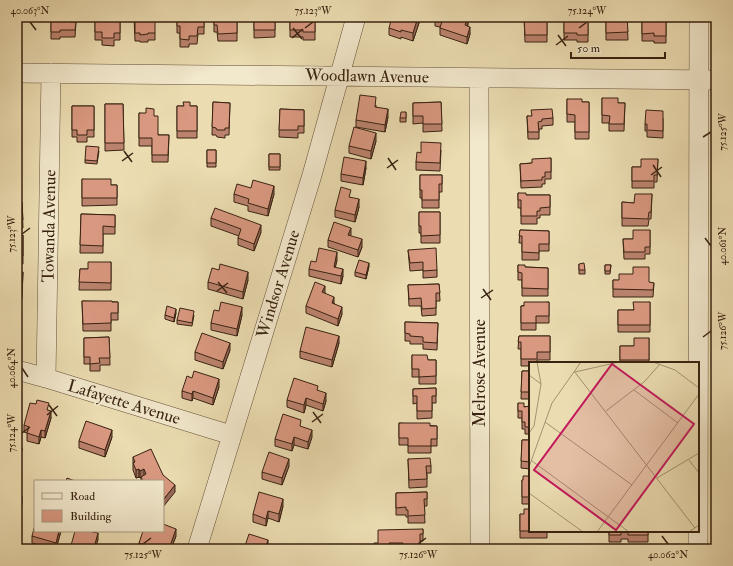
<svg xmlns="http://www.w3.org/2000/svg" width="733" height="566" viewBox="0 0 733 566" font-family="'IM FELL Double Pica',serif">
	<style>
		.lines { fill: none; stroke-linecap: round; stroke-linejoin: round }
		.minor-casing { stroke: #655039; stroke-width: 20 }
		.minor { stroke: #f2e8cc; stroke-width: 19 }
		.wall { fill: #bb836e; stroke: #382211 }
		.shaded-wall { fill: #986a5a; stroke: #382211 }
		.building { fill: #d99880; stroke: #382211 }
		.ticks { fill: none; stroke: #382211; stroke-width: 1.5 }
		.labels { text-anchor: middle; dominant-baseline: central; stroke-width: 3.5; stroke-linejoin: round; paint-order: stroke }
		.street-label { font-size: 17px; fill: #382211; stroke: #f2e8cc }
		.inset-road { fill: none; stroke: #a39271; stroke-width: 1 }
		.view { fill: #c2185b; fill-opacity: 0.15; stroke: #c2185b; stroke-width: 2 }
		.inset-edge { fill: none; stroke: #382211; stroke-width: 2 }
		.neatline { fill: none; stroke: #382211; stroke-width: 1.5 }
		.ticks-label { font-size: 10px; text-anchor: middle; fill: #382211 }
	</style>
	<rect width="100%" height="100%" fill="#ebdcb1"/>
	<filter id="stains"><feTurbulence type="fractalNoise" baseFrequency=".005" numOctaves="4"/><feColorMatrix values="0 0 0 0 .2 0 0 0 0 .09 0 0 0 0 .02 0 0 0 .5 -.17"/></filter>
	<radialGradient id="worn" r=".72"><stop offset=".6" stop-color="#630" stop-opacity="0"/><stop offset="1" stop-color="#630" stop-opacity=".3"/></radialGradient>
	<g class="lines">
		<g class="minor-casing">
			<path id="minor" d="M17 73 716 80
				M479 78 480 549
				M17 370 46 378 231 435
				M46 378 51 73
				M197 549 312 175 356 17
				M698 549 699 17"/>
		</g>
		<use href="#minor" class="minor"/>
	</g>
	<path class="wall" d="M51 17 70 22H76L75 37H60V39H51Z
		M95 17H120V40H114V46L102 45V40H95Z
		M134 17 155 33V40H148V42H140V41H135Z
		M177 17H204V34H198L197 44H189V47H180V33H177Z
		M214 17H237V41H218L217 32H214Z
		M254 17H275V37L254 38Z
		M290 17H315V40H303V37H290Z
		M419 17V23L413 41 401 37V39L389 35V28Z
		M468 17V26L470 34 467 44 440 35V27L435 26V18Z
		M524 17H547V42H525Z
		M564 17H588V42H577V40H564Z
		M606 17H627L628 40H606Z
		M642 17H666V43H654V41H642Z
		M602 98 618 103H625L624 131H609V123H602Z
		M567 99 582 102H589V139H575V122H567Z
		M213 102 230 103 229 135H225V138L217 137 216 135H212Z
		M441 102 442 131 423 132V123L413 124V103Z
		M105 104H123L124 150 105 151Z
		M376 105V107L388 117 385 132 356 127V120Z
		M72 106H94V137H87V142H77V137H72Z
		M177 106H197V138H177Z
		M280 109 304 110V133H298V138L279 137Z
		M406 112V122H400V118Z
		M139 113 154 116 158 135H169L168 162H152V146H139Z
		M527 116 553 118V125L542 126V129H539V139H528Z
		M663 118V138L647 137V131H645V124Z
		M376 141 371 159 349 153V146Z
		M207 150H216V167H207Z
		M441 150 440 171 416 170V162L421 153Z
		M99 151 97 164 85 163V160Z
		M269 154H280V170H269Z
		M551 158V179H545V184H542V187L521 188 520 164 532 163Z
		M658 159 657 182H654V188H632V167H641Z
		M366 168 363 185 341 181V174Z
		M420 175H442V192H439V208H422V198H420Z
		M82 179 111 185H117V205L82 206Z
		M518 193 526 195H550V215H540V218H537V224H521V208H518Z
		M234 194H274L268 216 248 211V206L234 202Z
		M652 194 651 219H649L648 226H622V202L634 203Z
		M351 197 359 207 355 222 335 217V210Z
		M17 200 19 202H22L23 228H18V230H17Z
		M419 212H440V243H421V233H419Z
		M81 214 115 215V234H103V253H80Z
		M211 218 261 232 254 251 238 245V238L239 236 211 226Z
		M520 230 549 231V251H539V260H522V243H519Z
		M650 230V254H645V259H624L623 239H633Z
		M23 235V264H17V236Z
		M350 235 362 247 358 257 328 247V240Z
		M408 250 437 270V277L423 278V270L410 271Z
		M337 260 335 267 343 276 341 284 309 276V269L316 262Z
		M111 262V290H79L80 269H88Z
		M579 264 585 270V274H579Z
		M518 265 525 267 548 268V296H522V280H518Z
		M605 265H611L610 274H605Z
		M369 266 366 279 355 276V272Z
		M17 272H23L22 299H17Z
		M248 280 243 299 208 289V282Z
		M613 280 654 283 653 297H613Z
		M439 284 440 301H436V315L422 316 421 306H409L408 285Z
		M325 293 334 303 342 314 338 326 306 313V306Z
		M82 301 118 302V320H111V331H83Z
		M549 302V323H536V330H521V306Z
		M650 302V332H618V310H633Z
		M219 311 242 315 237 336 211 330V323Z
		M176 313 174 322 165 319V315Z
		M194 315 192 326 177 324V320Z
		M405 322 438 323 437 350 423 349V344H410V341H405Z
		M519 336H550V360H537V363H530V366H521V349H518Z
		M109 337 110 365H100V371H90V364H84V338Z
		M649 338V363H620V346H634Z
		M339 343 332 367 300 358V351Z
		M230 350 223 369 195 360V352Z
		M412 355 428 360H436V384H419V377H412Z
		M522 371H530V399H521Z
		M219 387 213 405 193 398 192 401 182 398V391Z
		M436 388V403H432V418L417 419V403L413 404V389Z
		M318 390 326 401 323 411 306 405 304 413 287 407V400Z
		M518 403 524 407 530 406V434H525V429H522V418H518Z
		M49 410 51 418 45 438 41 437 39 444 27 441V433L24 432V425Z
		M399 423 437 426V446H431V453H408V445H399Z
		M301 427 312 437 308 449 294 445 292 451 275 446V439Z
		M112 437 105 457 79 448V441Z
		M522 440H530V469L521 468Z
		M133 457 163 475 175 492 163 481H141V477L140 478 139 477 136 478 133 470Z
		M408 459 431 466V473H427V487L409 488Z
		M289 466 282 485 262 479V472Z
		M530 476V504H522V480H523Z
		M427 492V506H424L425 523H408V517H406V515H396V493Z
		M283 506 279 522 268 518 266 526 253 522V514Z
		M520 514 547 531V538H520Z
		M423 529V541H420V549H374L378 543Z
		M61 531 56 549H52L32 543V536Z
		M609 531H648V542H628V539H621V542H609Z
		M176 536 171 549H139V543Z"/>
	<path class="shaded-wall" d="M418 17 419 23 413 41V33Z
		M468 17V23L465 33V25Z
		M470 27V34L467 44V37Z
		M388 109V117L385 132V125Z
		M376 133V141L371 159V151Z
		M366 161V168L363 185V178Z
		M274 186V194L268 216V209Z
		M359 199V207L355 222V215Z
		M261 225V232L254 251V244Z
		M351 228V235L348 242V235Z
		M362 239V247L358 257V250Z
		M337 252V260L334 274V267Z
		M369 263V266L366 279V275Z
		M343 269V276L341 284V276Z
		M248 272V280L243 299V292Z
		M325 286V293L322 292Z
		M334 297V304L332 303Z
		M242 307V315L237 336V329Z
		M342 307V314L338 326V319Z
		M176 309V313L174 322V318Z
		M339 336V343L332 367V360Z
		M230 343V350L223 369V362Z
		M219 379V387L213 405V398Z
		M193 391V398L192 401V394Z
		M326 393V401L323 411V404Z
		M306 398V405L304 413V405Z
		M51 411V418L45 438V431Z
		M41 430V437L39 444V437Z
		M112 430V437L105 457V450Z
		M312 430V437L308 449V442Z
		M294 437V445L292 451V444Z
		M22 448V451L18 464V460Z
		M289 459V466L282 485V478Z
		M139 469V477L136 478V470Z
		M144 469V476L140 478V471Z
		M175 485V492L163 507V500Z
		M22 496V504L17 519V512Z
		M283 499V506L279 522V514Z
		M268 511V518L266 526V519Z
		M176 529V536L171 549H169Z
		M59 531H61L56 549V543Z
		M98 533V540L95 549V544Z
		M268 540V549H265Z"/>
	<path class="building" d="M51 17H70V22H76L75 30H60V32H51Z
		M95 17H120V33H114V38H102V32H95Z
		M135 17H155V33H148V34L140 35V33H135Z
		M177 17H204V27H198L197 36H189V40L180 39V26H177Z
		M214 17H237V33L218 34 217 25H214Z
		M254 17H275V30H254Z
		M290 17H315V32H303V30H290Z
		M392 17H418L413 33 401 30V32L389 28Z
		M435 17H468L465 25 470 27 467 37 440 28 442 21 435 18Z
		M524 17H547V35H525Z
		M564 17H588V35H577V33H564Z
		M606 17H627L628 32 606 33Z
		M642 17H666V36H654V33L642 34Z
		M360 95 376 97 375 107 388 109 385 125 356 120Z
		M602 98H618V103H625L624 124H609L610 116 602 115Z
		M567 99H582V102H589V132H575V115L567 114Z
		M183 102H190V106H197V131H177V106H184Z
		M213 102 230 103 229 128H225V130H217L216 128 212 127Z
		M441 102 442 124H423V116H413V103Z
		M105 104H123L124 143H105Z
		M72 106H94V130H87V135H77V130H72Z
		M146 108 154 109V116H158V135H169L168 155H152V138H139V113H146Z
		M280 109 304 110V126H298V130H279Z
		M552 109 553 118 542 119V121L538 122 539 132H528L527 116H532L531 110Z
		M646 110 663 111V131L647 130V124H645Z
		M401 112H406V118H400Z
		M354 127 376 133 371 151 349 146Z
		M421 142 441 143 440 163 416 162 417 152 421 153Z
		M86 146 99 147 97 161 85 160Z
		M207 150H216V163H207Z
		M269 154H280V167H269Z
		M344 157 366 161 363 178 341 174Z
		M551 158V172H545V177H542V180L521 181 520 164 532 163V159Z
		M641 159H658L657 175H654V181H632V167H641Z
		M17 169H18V189H17Z
		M420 175H442V184H439V200H422V190H420Z
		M82 179H111V185H117V198H82Z
		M253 180 274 186 268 209 248 203 249 199 234 194 237 184 251 188Z
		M341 187 351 190 349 197 359 199 355 215 335 210Z
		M518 193H526V195H550V207L540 208V211H537V216H521V200H518Z
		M635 194H652L651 212H649L648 219 622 218V202L634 203Z
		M17 200H19V202H22L23 220 18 221V223H17Z
		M215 208 261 225 254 244 238 238 241 229 211 218Z
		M419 212H440V235L421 236V226H419Z
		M81 214 115 215V227L103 226V246L80 245Z
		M334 222 351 228 348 235 362 239 358 250 328 240Z
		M520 230 549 231V244H539V253L522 252V236H519Z
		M633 230H650V247H645V252H624L623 239H633Z
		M23 235V256H17V236Z
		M319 248 337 252 334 267 343 269 341 276 309 269 311 261 316 262Z
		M436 248 437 270 423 271V262L410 263 408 250Z
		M359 260 369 263 366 275 355 272Z
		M88 262H111V283L79 282 80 269H88Z
		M584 263 585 270H579V264Z
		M220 264 248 272 243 292 208 282 212 268 219 270Z
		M518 265H525V267L548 268V289L522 288V273L518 272Z
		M605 265H611L610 271H605Z
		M633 267H649V282L654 283 653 290 613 289V280H619V274H633Z
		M17 272H23L22 292 17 291Z
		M315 282 325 286 322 292 334 297 332 303 342 307 338 319 306 306Z
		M439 284 440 293H436V308L422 309 421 298 409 299 408 285Z
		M82 301H112V302H118V313H111V323L83 324Z
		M221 302 242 307 237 329 211 323 214 310 219 311Z
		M524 302H549V316H536V323H521V306H524Z
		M633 302H650V325H618V310H634Z
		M167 306 176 309 174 318 165 315Z
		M180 308 194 311 192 323 177 320Z
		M405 322 438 323 437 343 423 342V337L410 336V334L405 333Z
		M306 327 339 336 332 360 300 351Z
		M202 333 230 343 223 362 195 352Z
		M519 336H550V352H537V359H521V342H518Z
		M109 337 110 358H99L100 363 90 364V357H84V338Z
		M634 338H649V360H620V346H634Z
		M412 355H427L428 360H436V376L419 377V369H412Z
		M194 371 219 379 213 398 193 391 192 394 182 391 187 376 192 378Z
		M522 371H530V392H521Z
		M294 378 318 386 317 390 326 393 323 404 306 398 304 405 287 400Z
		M436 388V396H432V411H417V396H413V389Z
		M37 400 49 403 47 410 51 411 45 431 41 430 39 437 27 433 29 427 24 425 30 403 36 404Z
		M518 403H524V407L530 406V427H525V422H522V411H518Z
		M283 414 301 420 300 426 312 430 308 442 294 437 292 444 275 439Z
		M86 421 112 430 105 450 79 441Z
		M399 423H430V426H437V439H431V446H408V438H399Z
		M522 440H530V462L521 461Z
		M17 446 22 448 18 460H17Z
		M151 449 163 475 175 485 163 500V481H143L141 477 146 474 144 469 140 471 139 469 136 470 133 463 135 462 133 457Z
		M269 452 289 459 282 478 262 472Z
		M430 458 431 466H426L427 479 409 480 408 459Z
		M523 476H530V497H522V480H523Z
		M67 478 75 481H66Z
		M259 492 283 499 279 514 268 511 266 519 253 514Z
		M427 492V499H424L425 515 408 516V510H406V507L396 508V493Z
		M17 495 22 496 17 512Z
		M524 509H530V531H520V514H524Z
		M163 524 176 529 169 549H166L154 545 153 548 139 543 143 531H163Z
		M35 525V531H59L56 543 32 536Z
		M423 529V534H420V549H406V545H403V543H389V549H375L374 543H378V530Z
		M75 531H92V532L98 533 95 544 98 546 97 549H70Z
		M609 531H648V535H628V532H621V535H609Z
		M249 534 268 540 265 549H244Z
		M522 546 552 547V549H522Z"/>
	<path class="ticks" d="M30 22 36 30M293 28 302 39M305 28 313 22M579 28 587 22M558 35 566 46M292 38 303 29M556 45 568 36M703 137 711 132M124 151 132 162M388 158 396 170M122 161 133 153M653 165 661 177M387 168 398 160M651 175 662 167M22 234 30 228M705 238 711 246M218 282 227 293M483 289 491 300M217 291 228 283M481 298 493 290M703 337 711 331M22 368 28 377M49 405 57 416M313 412 321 423M47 415 58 406M312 422 323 414M22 433 30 427M662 536 668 544M143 544 151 538M418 544 426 538"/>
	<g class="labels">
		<g class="street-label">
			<text transform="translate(367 76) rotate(1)">Woodlawn Avenue</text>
			<text transform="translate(49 226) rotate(-89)">Towanda Avenue</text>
			<text transform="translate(278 284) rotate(-73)">Windsor Avenue</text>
			<text transform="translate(479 373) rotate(-90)">Melrose Avenue</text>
			<text transform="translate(124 402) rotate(17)">Lafayette Avenue</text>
		</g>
	</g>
	<g transform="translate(529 362)">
		<rect width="170" height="170" fill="#ebdcb1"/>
		<path class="inset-road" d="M124 0 146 8 170 26M45 9 166 166M46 10 90 0M0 13 12 22M105 28 149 61M77 49 115 20 131 2M16 60 103 123M0 71 5 64 12 22 8 0M160 98 170 111M3 99 100 170M0 105 23 41 52 0M128 116 170 91M0 131 54 170M68 170 170 32M160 170 170 163"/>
		<path class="view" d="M83 2 165 62 87 168 5 108Z"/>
		<rect width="170" height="170" class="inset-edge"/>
	</g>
	<rect width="733" height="566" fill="none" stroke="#ebdcb1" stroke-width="44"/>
	<rect x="34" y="480" width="130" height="52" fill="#f2e8cc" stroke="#a89981"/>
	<rect x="42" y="493" width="20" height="6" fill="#f2e8cc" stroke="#a89981"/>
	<text x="70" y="500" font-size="12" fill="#382211">Road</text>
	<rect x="42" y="510" width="20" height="12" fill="#d99880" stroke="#a89981"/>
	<text x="70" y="520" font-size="12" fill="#382211">Building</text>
	<path d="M571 52v6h94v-6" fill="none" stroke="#382211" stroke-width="2"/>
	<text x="577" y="52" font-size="12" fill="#382211" stroke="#f2e8cc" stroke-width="3" paint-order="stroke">50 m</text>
	<rect x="22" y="22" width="689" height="522" class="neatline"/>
	<g class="ticks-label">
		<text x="30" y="14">40.063°N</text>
		<text x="313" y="14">75.123°W</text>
		<text x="587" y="14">75.124°W</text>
		<text transform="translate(722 132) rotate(-90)" y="4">75.125°W</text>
		<text transform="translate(11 234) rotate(-90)" y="4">75.123°W</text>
		<text transform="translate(722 246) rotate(-90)" y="4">40.061°N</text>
		<text transform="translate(722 331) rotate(-90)" y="4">75.126°W</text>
		<text transform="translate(11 368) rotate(-90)" y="4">40.064°N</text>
		<text transform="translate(11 433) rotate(-90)" y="4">75.124°W</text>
		<text x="143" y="558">75.125°W</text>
		<text x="418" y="558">75.126°W</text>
		<text x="668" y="558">40.062°N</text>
	</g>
	<rect width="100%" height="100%" filter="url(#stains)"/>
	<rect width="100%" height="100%" fill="url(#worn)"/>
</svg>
